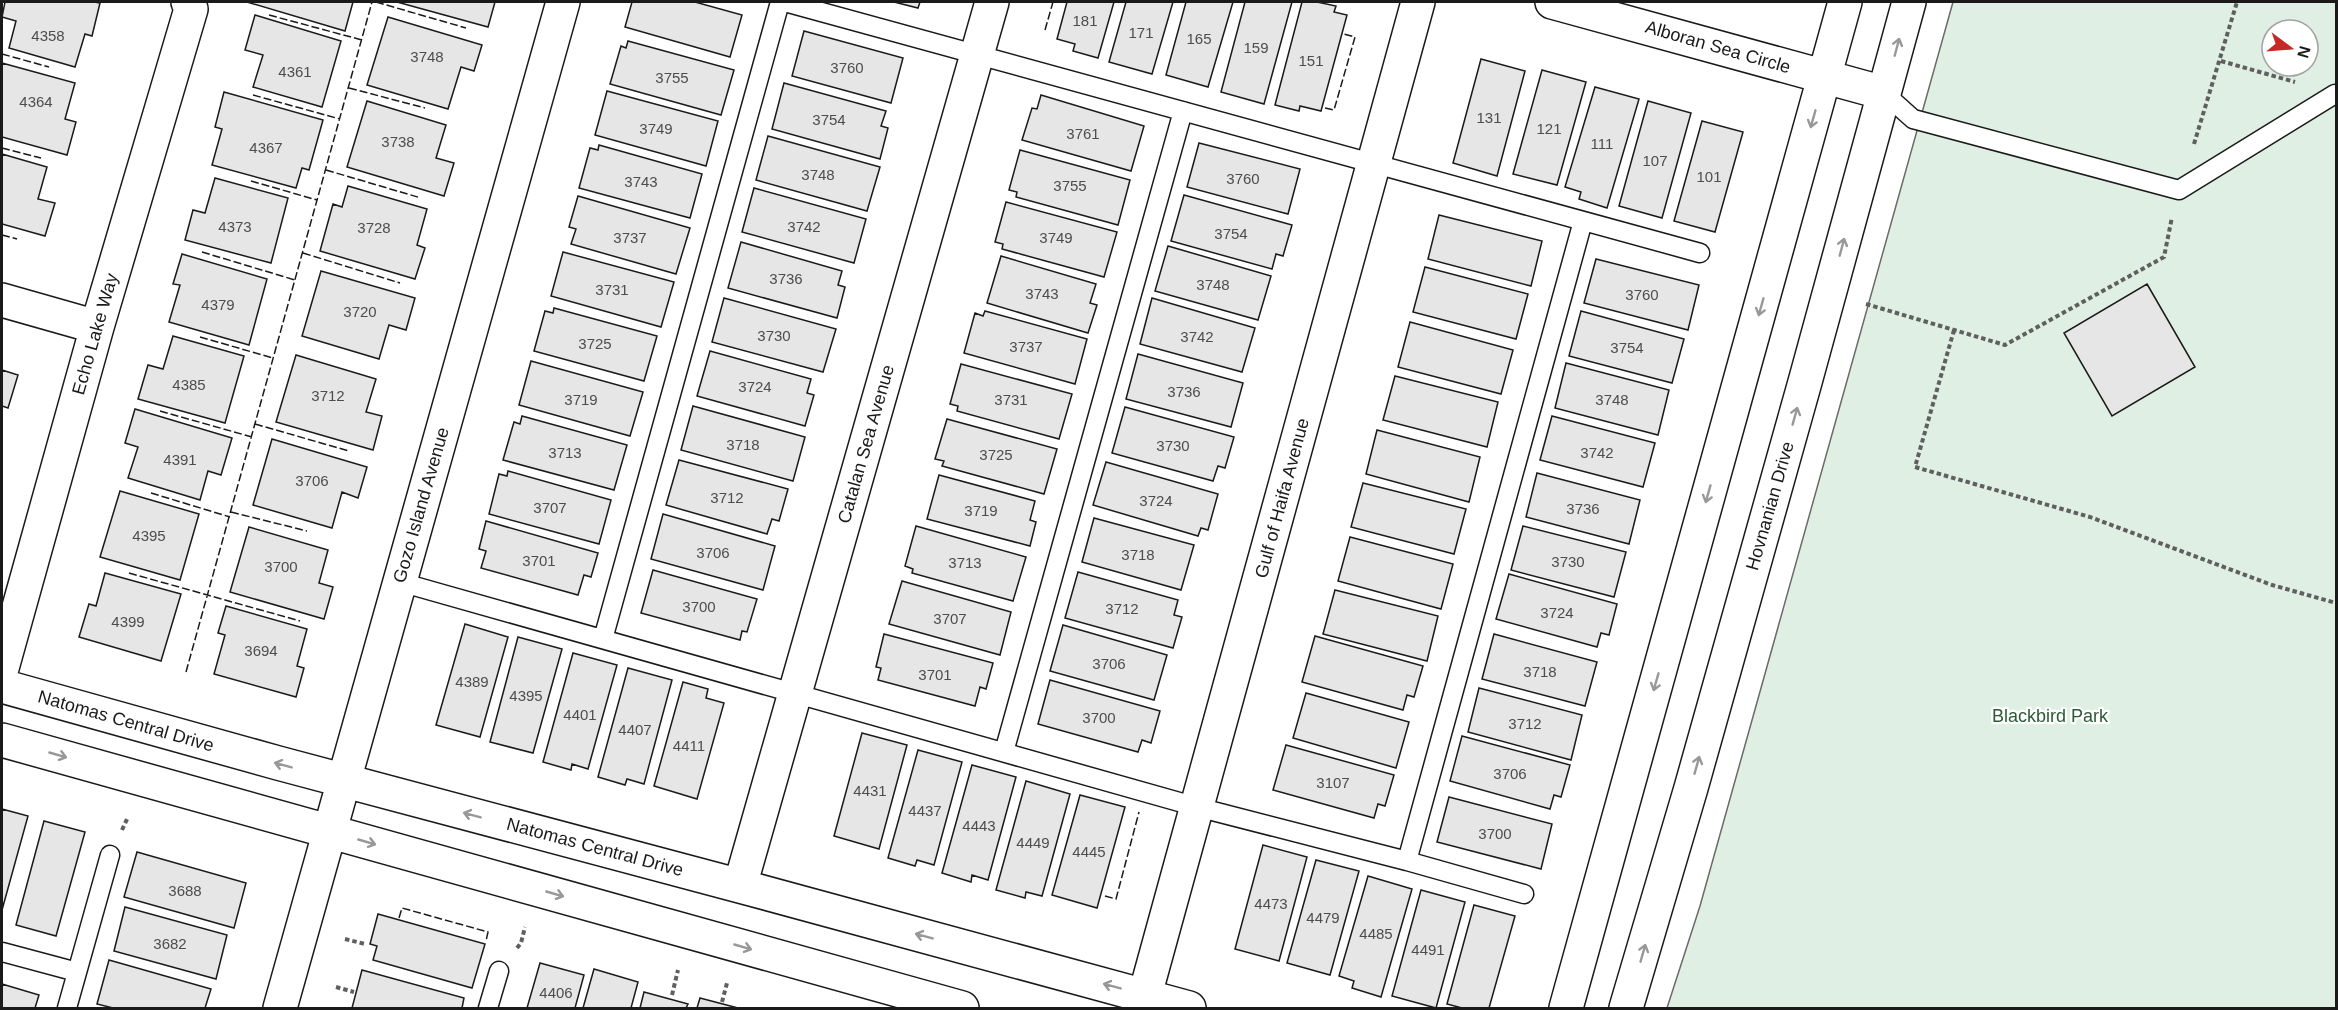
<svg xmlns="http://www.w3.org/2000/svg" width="2338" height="1010" viewBox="0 0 2338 1010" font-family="Arial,sans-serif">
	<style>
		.green { fill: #e0efe3; stroke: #6a6a6a; stroke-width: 1.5; fill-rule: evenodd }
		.building { fill: #e6e6e6; stroke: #1a1a1a; stroke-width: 1.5 }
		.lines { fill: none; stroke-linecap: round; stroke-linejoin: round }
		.lane-casing { stroke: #1a1a1a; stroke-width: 21 }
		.street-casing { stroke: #1a1a1a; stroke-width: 36 }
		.path { stroke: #5f5f5f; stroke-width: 4; stroke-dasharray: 4.5 3; stroke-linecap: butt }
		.lane { stroke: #fff; stroke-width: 18 }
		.street { stroke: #fff; stroke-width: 33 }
		.fence { stroke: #1a1a1a; stroke-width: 1.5; stroke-dasharray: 8 3; stroke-linecap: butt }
		.oneway { stroke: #989898 }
		.labels { text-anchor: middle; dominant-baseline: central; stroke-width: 4.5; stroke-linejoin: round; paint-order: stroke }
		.number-label { font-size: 15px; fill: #4d4d4d }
		.street-label { font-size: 18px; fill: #1a1a1a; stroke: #fff }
		.park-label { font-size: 18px; fill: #2b5a34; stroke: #fff }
	</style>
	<rect width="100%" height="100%" fill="#fff"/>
	<path class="green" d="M1953 2H2336V1008H1667L1700 906ZM2272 30H2308V66H2272Z"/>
	<path class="building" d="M5 2H94L100 3 92 36 85 34 75 67 9 48 16 21 2 17Z
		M247 2H353L345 31Z
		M397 2H495L488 27Z
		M632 2H695L742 15 730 57 625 27Z
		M894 2H920L918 8Z
		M1067 2H1114L1098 58 1073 51 1075 44 1057 39Z
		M1126 2H1173L1152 74 1109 62Z
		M1186 2H1233L1208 87 1166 75Z
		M1245 2H1292L1264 104 1221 92Z
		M1302 2H1317L1336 6 1334 12 1347 15 1321 111 1300 106 1299 111 1275 105Z
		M255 15 341 41 322 107 253 87 263 55 245 50Z
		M388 17 482 45 474 71 461 67 448 109 367 85Z
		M804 31 903 58 891 103 792 76Z
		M628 41 734 70 721 115 610 84 621 46 626 48Z
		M1481 59 1525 71 1497 176 1453 163Z
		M2 63 75 83 65 119 76 122 67 155 2 137Z
		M1542 70 1586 82 1557 185 1513 174Z
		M784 83 886 111 881 126 888 128 880 159 772 129Z
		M1595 87 1639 99 1607 208 1579 199 1581 192 1565 187Z
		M607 91 718 121 706 166 595 135Z
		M224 92 323 120 309 170 302 168 296 188 212 165 222 129 215 127Z
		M1041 95 1144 126 1131 171 1022 140 1032 108 1037 109Z
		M367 101 446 125 436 158 454 163 444 196 347 167Z
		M1648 101 1691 113 1662 218 1619 206Z
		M1702 121 1743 132 1715 232 1674 221Z
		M768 136 880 167 867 211 756 180Z
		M1199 143 1300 169 1288 214 1187 187Z
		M599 145 702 174 690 218 579 188 590 148 598 150Z
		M1020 150 1130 180 1118 225 1016 197 1017 192 1009 190Z
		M2 154 47 167 38 199 55 203 45 236 2 224Z
		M215 178 288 198 271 263 185 240 193 210 205 213Z
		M348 186 427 209 417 245 425 248 415 279 320 251 333 204 342 207Z
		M754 188 866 219 854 263 742 232Z
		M1184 195 1292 225 1283 256 1276 254 1272 269 1171 241Z
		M578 196 690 228 676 274 571 244 576 229 569 227Z
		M1006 202 1117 232 1104 277 1002 249 1003 244 995 242Z
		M1439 215 1542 241 1531 286 1428 259Z
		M741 242 842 271 838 285 845 287 837 318 728 288Z
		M1168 246 1271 276 1258 320 1155 291Z
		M563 252 674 282 661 327 551 296Z
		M182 254 267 279 249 345 169 322 180 285 173 284Z
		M1001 256 1096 284 1090 303 1097 305 1088 333 987 303Z
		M1596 259 1699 285 1688 330 1584 303Z
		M1425 267 1528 294 1516 339 1413 312Z
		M321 271 415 298 406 330 389 325 379 359 302 336Z
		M2147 284 2195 367 2112 416 2064 333Z
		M724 298 836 329 823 372 712 342Z
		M1152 298 1255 328 1242 372 1140 344Z
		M554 308 657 336 644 381 534 351 545 311 553 313Z
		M985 311 1087 339 1075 384 964 353 975 313 983 316Z
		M1581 311 1684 339 1672 383 1569 356Z
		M1410 322 1513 350 1501 394 1398 367Z
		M173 336 244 356 225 423 138 399 148 365 163 369Z
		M710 351 811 379 807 393 814 395 805 426 697 396Z
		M1138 354 1243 383 1231 427 1126 399Z
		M296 355 376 379 366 412 382 416 373 450 276 422Z
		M531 361 643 392 630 436 519 405Z
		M1566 363 1669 390 1658 435 1555 408Z
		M961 364 1072 394 1059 439 957 411 958 406 950 404Z
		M2 370 18 375 8 408 2 406Z
		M1395 376 1498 402 1487 447 1383 420Z
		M693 406 805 437 793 481 681 450Z
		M1125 407 1234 437 1225 468 1218 466 1213 481 1112 453Z
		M135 409 232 438 221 475 208 471 200 500 128 478 138 447 125 443Z
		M522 416 627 445 614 490 503 460 514 422 520 424Z
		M1552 416 1655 443 1643 487 1540 460Z
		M947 419 1057 449 1044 494 942 466 944 461 935 459Z
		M1377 430 1480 457 1469 502 1366 474Z
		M272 439 367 467 358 498 342 492 332 528 253 505Z
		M679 460 788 489 779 521 772 519 767 534 666 505Z
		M1106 462 1218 494 1208 530 1201 528 1198 536 1093 505Z
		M508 471 611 500 599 544 489 514 499 474 507 476Z
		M1537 473 1640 500 1629 544 1526 517Z
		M939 475 1035 501 1030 520 1036 522 1030 546 927 519Z
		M1363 483 1466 509 1454 554 1351 527Z
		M120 491 199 514 180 580 100 557Z
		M663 514 775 546 763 590 651 559Z
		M1094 518 1194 545 1181 590 1082 562Z
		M486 521 598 553 591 577 584 575 578 595 481 568 486 551 479 549Z
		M916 526 1026 557 1013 601 912 573 913 569 905 566Z
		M1523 526 1626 552 1614 597 1511 570Z
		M249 527 328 550 319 583 333 587 324 619 230 592Z
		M1350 537 1453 564 1441 609 1338 581Z
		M653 570 757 599 747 632 742 631 740 640 641 613Z
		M1078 572 1178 600 1174 615 1182 617 1173 648 1065 618Z
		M105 573 181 594 161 661 79 637 89 604 96 606Z
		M1509 574 1617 604 1609 635 1601 633 1597 647 1496 619Z
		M902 581 1011 612 1000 655 889 624Z
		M1335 590 1438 616 1427 661 1323 634Z
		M226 606 307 629 297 666 304 668 296 697 214 674 225 635 218 633Z
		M465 624 508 637 480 737 436 725Z
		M1063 625 1167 655 1154 700 1050 671Z
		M884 634 993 663 986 689 980 687 975 706 878 680 881 668 876 667Z
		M1494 634 1597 662 1585 706 1482 679Z
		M1315 636 1423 666 1414 697 1407 695 1403 710 1302 682Z
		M518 637 562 649 533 753 490 742Z
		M573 653 617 665 588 769 572 764 571 770 543 762Z
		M628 668 672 680 644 784 627 779 625 785 598 777Z
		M1050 680 1160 711 1151 743 1142 740 1138 752 1038 724Z
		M683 682 708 689 706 698 724 703 697 799 654 786Z
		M1479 688 1582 715 1571 760 1468 732Z
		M1306 693 1409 722 1396 768 1293 738Z
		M862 733 907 745 879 849 834 836Z
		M1462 736 1570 765 1561 797 1554 795 1550 809 1450 781Z
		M1286 745 1394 775 1385 806 1378 804 1374 818 1273 790Z
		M918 750 962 762 934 865 917 860 915 866 888 858Z
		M972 765 1016 777 988 880 972 875 971 882 942 873Z
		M1026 781 1070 794 1042 896 1026 892 1025 898 996 890Z
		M1080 795 1125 807 1097 908 1052 895Z
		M1449 797 1552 824 1541 869 1437 842Z
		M2 809 28 816 2 910Z
		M44 821 85 832 56 936 16 925Z
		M1263 845 1307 857 1279 961 1235 949Z
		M137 852 246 883 234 928 124 897Z
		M1316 860 1359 871 1330 975 1287 963Z
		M1368 876 1412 889 1381 997 1352 988 1354 981 1339 976Z
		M1421 890 1465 902 1436 1008 1392 996Z
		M1474 905 1515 916 1489 1008H1462L1447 1004Z
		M125 907 227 935 216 979 114 951Z
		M378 914 485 944 472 988 373 960 377 946 370 944Z
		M109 960 211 989 205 1008H113L97 1004Z
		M540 963 584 975 575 1008H527Z
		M594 969 638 982 631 1008H583Z
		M362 970 464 998 462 1008H352Z
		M2 984 39 995 35 1008H2Z
		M644 992 688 1004 686 1008H640Z
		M700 998 738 1008H697Z"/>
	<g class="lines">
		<g class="lane-casing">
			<path id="lane" d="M785 2 1700 253
				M1884 93 1913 119 2179 190 2335 94
				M400 582 1197 807 1407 861 1524 894
				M603 639 780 2
				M1004 752 1183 111
				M1407 861 1583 221
				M2 952 77 972
				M67 1008 110 855
				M488 1008 499 971"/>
		</g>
		<g class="street-casing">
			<path id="street" d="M1552 2 1884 93
				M2 300 97 327
				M2 668 97 327 191 9 188 2
				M2 686 278 763 740 886 1189 1008
				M2 740 962 1008
				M740 886 992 2
				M1145 995 1418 2
				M280 1008 563 2
				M1566 1008 1845 2
				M1626 1008 1691 788 1805 382 1909 2"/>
		</g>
		<path class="path" d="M2221 61 2295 82
			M2194 144 2237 2
			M1866 304 2005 345 2164 257 2172 217
			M1954 330 1915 467 2090 517 2272 585 2336 603
			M122 830 128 817
			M345 939 365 944
			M517 948 521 943 525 927
			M336 987 354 992
			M672 995 678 970
			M722 1002 727 983"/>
		<use href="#lane" class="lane"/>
		<use href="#street" class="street"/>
		<path class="fence" d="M376 2 466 28
			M269 15 362 40
			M1045 30 1053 2
			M2 54 49 67
			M349 88 425 108
			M253 95 340 119
			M1325 108 1334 110 1355 37 1344 34
			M2 148 41 158
			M326 170 421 198
			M251 181 317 200
			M2 235 17 239
			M202 252 295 280
			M303 253 400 283
			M200 337 273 358
			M160 411 252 437
			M255 424 349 451
			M151 493 230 517
			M231 512 307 531
			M129 573 300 621
			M186 672 372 2
			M1105 896 1116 899 1139 812
			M399 918 402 908 488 932 486 941"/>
	</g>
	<defs><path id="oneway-shaft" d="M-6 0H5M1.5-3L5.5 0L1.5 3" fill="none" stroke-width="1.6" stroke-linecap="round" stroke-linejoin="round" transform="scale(1.5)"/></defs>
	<g class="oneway">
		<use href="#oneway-shaft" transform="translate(1897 47) rotate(-75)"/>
		<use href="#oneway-shaft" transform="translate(1813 119) rotate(106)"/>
		<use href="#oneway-shaft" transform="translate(1842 247) rotate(-75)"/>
		<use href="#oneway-shaft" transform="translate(1761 307) rotate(106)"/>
		<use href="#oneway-shaft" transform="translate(1795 416) rotate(-74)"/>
		<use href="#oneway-shaft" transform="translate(1708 494) rotate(106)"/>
		<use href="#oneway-shaft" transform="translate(1656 682) rotate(106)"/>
		<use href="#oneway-shaft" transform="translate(58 755) rotate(16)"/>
		<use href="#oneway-shaft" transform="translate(283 765) rotate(-165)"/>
		<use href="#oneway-shaft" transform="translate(1697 765) rotate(-74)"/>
		<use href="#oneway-shaft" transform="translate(472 815) rotate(-165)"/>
		<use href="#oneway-shaft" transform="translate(367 842) rotate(16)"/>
		<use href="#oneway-shaft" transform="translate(555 894) rotate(16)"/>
		<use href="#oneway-shaft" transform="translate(924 936) rotate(-165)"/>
		<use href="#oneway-shaft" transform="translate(743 947) rotate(16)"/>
		<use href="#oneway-shaft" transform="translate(1643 953) rotate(-74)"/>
		<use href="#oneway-shaft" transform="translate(1112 986) rotate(-165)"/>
	</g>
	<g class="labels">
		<g class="number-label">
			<text x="1085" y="20">181</text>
			<text x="1141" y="32">171</text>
			<text x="48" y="35">4358</text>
			<text x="1199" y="38">165</text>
			<text x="1256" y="47">159</text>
			<text x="427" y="56">3748</text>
			<text x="1311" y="60">151</text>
			<text x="847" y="67">3760</text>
			<text x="295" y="71">4361</text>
			<text x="672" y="77">3755</text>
			<text x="36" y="101">4364</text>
			<text x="1489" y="117">131</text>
			<text x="829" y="119">3754</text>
			<text x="656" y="128">3749</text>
			<text x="1549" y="128">121</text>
			<text x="1083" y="133">3761</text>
			<text x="398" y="141">3738</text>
			<text x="1602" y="143">111</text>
			<text x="266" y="147">4367</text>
			<text x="1655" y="160">107</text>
			<text x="818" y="174">3748</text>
			<text x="1709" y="176">101</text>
			<text x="1243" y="178">3760</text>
			<text x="641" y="181">3743</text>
			<text x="1070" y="185">3755</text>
			<text x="235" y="226">4373</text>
			<text x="804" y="226">3742</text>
			<text x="374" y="227">3728</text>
			<text x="1231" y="233">3754</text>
			<text x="630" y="237">3737</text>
			<text x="1056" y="237">3749</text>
			<text x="786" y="278">3736</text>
			<text x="1213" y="284">3748</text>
			<text x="612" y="289">3731</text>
			<text x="1042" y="293">3743</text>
			<text x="1642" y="294">3760</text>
			<text x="218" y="304">4379</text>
			<text x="360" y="311">3720</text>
			<text x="774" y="335">3730</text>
			<text x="1197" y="336">3742</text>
			<text x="595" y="343">3725</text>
			<text x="1026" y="346">3737</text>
			<text x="1627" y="347">3754</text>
			<text x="189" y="384">4385</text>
			<text x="755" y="386">3724</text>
			<text x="1184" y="391">3736</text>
			<text x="328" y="395">3712</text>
			<text x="581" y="399">3719</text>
			<text x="1011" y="399">3731</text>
			<text x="1612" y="399">3748</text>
			<text x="743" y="444">3718</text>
			<text x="1173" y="445">3730</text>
			<text x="565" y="452">3713</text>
			<text x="1597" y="452">3742</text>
			<text x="996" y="454">3725</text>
			<text x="180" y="459">4391</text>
			<text x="312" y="480">3706</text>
			<text x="727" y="497">3712</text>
			<text x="1156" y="500">3724</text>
			<text x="550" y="507">3707</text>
			<text x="1583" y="508">3736</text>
			<text x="981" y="510">3719</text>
			<text x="149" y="535">4395</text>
			<text x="713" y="552">3706</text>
			<text x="1138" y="554">3718</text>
			<text x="539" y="560">3701</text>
			<text x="1568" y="561">3730</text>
			<text x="965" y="562">3713</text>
			<text x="281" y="566">3700</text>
			<text x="699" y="606">3700</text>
			<text x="1122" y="608">3712</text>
			<text x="1557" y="612">3724</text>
			<text x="950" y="618">3707</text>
			<text x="128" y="621">4399</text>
			<text x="261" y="650">3694</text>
			<text x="1109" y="663">3706</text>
			<text x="1540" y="671">3718</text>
			<text x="935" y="674">3701</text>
			<text x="472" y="681">4389</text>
			<text x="526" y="695">4395</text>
			<text x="580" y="714">4401</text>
			<text x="1099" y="717">3700</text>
			<text x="1525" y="723">3712</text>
			<text x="635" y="729">4407</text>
			<text x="689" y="745">4411</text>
			<text x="1510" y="773">3706</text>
			<text x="1333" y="782">3107</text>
			<text x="870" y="790">4431</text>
			<text x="925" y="810">4437</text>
			<text x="979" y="825">4443</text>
			<text x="1495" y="833">3700</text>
			<text x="1033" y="842">4449</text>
			<text x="1089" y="851">4445</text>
			<text x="185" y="890">3688</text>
			<text x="1271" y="903">4473</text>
			<text x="1323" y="917">4479</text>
			<text x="1376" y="933">4485</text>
			<text x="170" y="943">3682</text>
			<text x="1428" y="949">4491</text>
			<text x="556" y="992">4406</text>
		</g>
		<g class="street-label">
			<text transform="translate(1718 47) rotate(16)">Alboran Sea Circle</text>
			<text transform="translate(95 334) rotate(-74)">Echo Lake Way</text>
			<text transform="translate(866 444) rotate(-74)">Catalan Sea Avenue</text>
			<text transform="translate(1282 498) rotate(-75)">Gulf of Haifa Avenue</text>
			<text transform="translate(421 505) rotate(-74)">Gozo Island Avenue</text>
			<text transform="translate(1770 506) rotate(-74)">Hovnanian Drive</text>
			<text transform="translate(126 721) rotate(16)">Natomas Central Drive</text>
			<text transform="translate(595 847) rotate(15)">Natomas Central Drive</text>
		</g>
		<g class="park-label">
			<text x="2050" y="716">Blackbird Park</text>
		</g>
	</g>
	<rect width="2338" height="1010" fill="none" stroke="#1a1a1a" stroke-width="6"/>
	<g transform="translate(2290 48) rotate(106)"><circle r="28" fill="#ffffff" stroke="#a3a3a3" stroke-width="1.5"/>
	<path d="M0-4.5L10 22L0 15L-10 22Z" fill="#c62828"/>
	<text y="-9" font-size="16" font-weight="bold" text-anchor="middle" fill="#1a1a1a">N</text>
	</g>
</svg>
